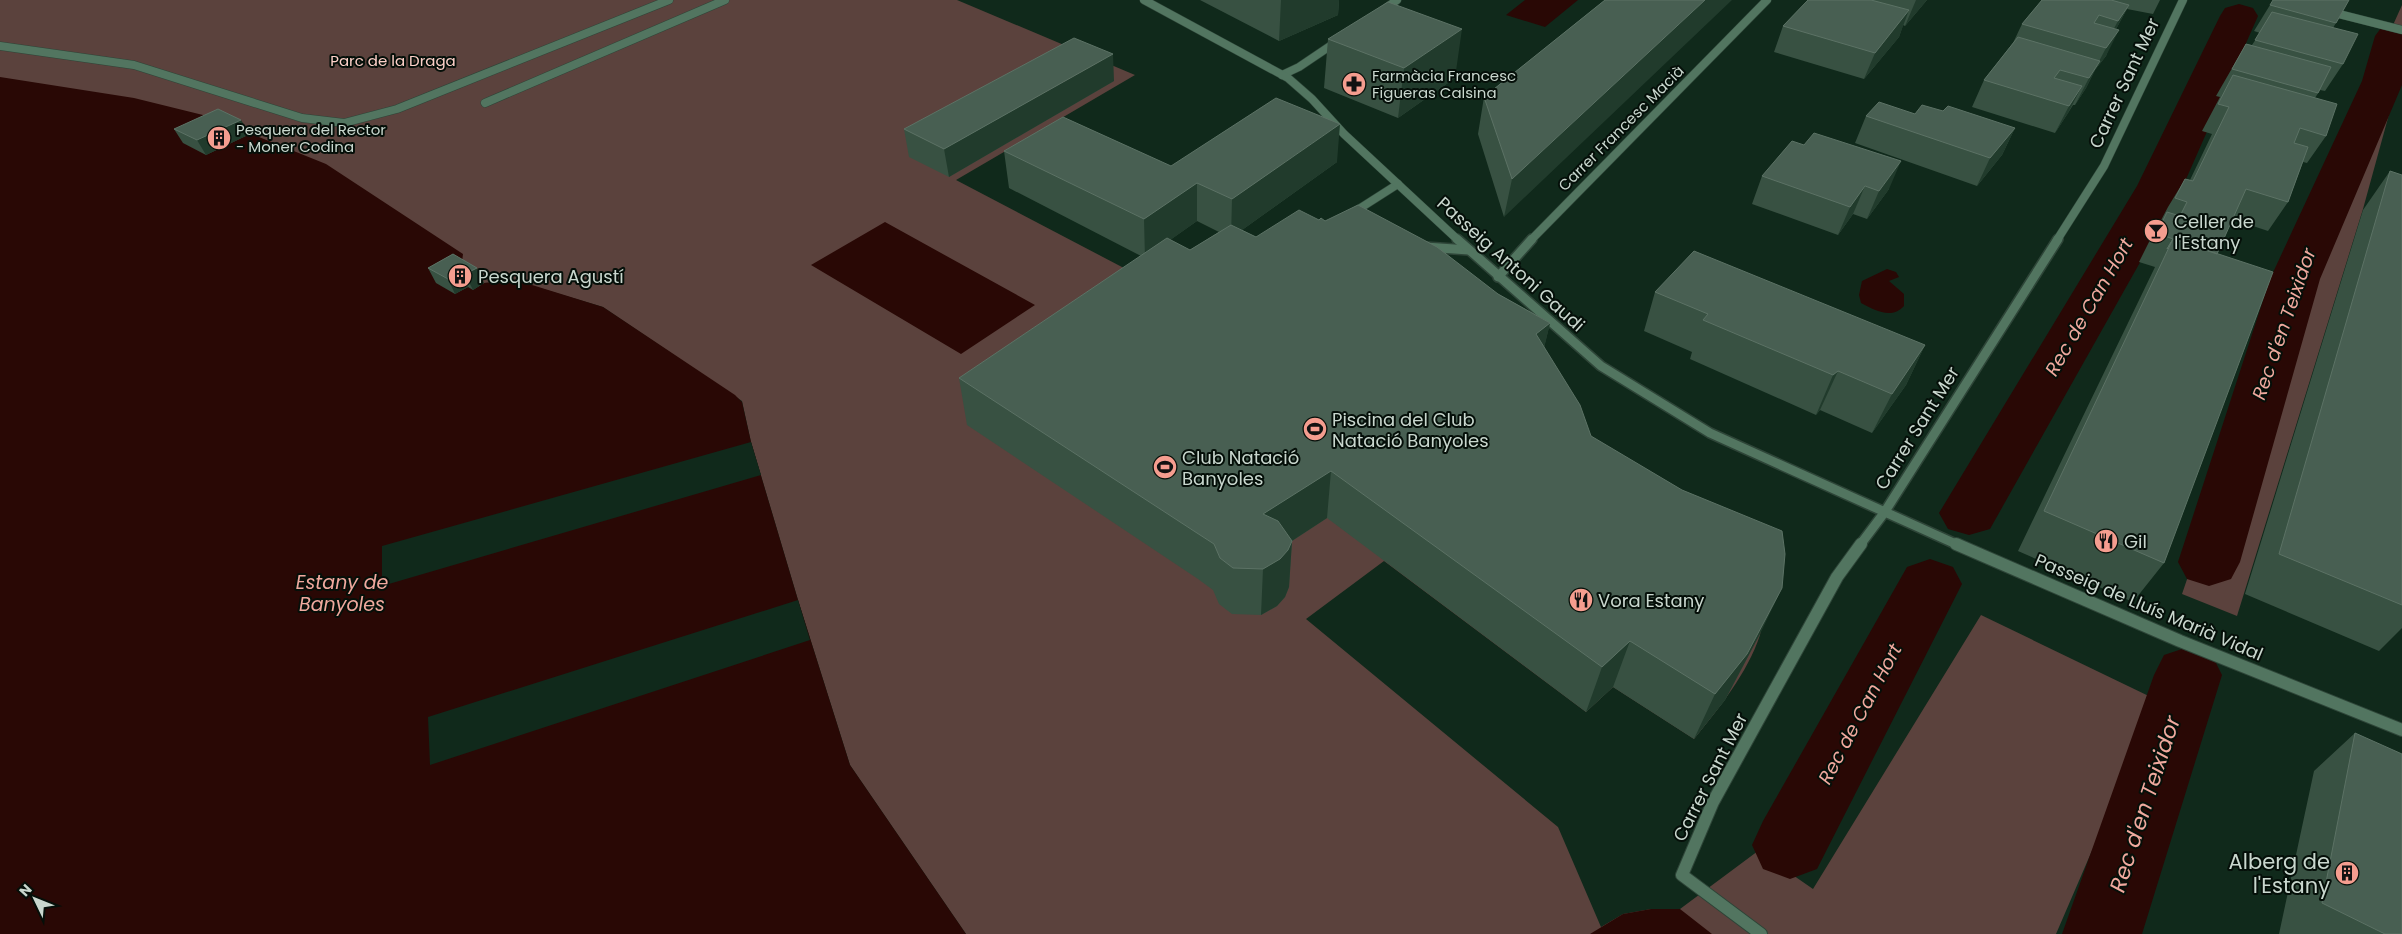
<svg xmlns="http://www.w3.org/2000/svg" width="2402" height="934" viewBox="0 0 2402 934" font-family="Poppins,sans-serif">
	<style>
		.green { fill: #5b423d }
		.water { fill: #290805 }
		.pier { fill: #10291b }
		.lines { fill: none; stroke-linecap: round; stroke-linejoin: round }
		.canal { fill: #290805; fill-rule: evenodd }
		.service-far1-casing { stroke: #2e4538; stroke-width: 9 }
		.service-casing { stroke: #2e4538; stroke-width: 12 }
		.pedestrian-far2-casing { stroke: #2e4538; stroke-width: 9 }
		.pedestrian-far1-casing { stroke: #2e4538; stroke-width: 12 }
		.pedestrian-casing { stroke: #2e4538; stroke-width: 14 }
		.minor-far1-casing { stroke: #2e4538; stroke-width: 9 }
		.minor-casing { stroke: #2e4538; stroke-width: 12 }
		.tertiary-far2-casing { stroke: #2e4538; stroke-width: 9 }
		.tertiary-far1-casing { stroke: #2e4538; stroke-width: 12 }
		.tertiary-casing { stroke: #2e4538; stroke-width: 14 }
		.service-far1 { stroke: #527560; stroke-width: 8 }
		.service { stroke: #527560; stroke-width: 9 }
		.pedestrian-far2 { stroke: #527560; stroke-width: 8 }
		.pedestrian-far1 { stroke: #527560; stroke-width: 9 }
		.pedestrian { stroke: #527560; stroke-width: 12 }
		.minor-far1 { stroke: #527560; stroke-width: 8 }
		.minor { stroke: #527560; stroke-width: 9 }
		.tertiary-far2 { stroke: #527560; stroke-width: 8 }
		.tertiary-far1 { stroke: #527560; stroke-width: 9 }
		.tertiary { stroke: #527560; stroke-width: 12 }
		.wall { fill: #385142; fill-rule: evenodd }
		.shaded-wall { fill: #213b2c }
		.building { fill: #485f52; stroke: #5c7265 }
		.labels { text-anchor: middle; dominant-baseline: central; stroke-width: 4; stroke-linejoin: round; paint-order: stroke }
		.far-park-label { font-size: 15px; fill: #fed1c9; stroke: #050f09 }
		.far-poi-label { font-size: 15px; fill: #c9d7ce; stroke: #050f09; text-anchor: start }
		.far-street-label { font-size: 15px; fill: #c9d7ce; stroke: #050f09 }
		.street-label { font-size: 18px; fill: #c9d7ce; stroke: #050f09 }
		.poi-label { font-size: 18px; fill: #c9d7ce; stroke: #050f09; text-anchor: start }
		.water-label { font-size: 19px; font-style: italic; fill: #f0a99e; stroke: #050f09 }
		.near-poi-label { font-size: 21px; fill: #c9d7ce; stroke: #050f09; text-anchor: end }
		.near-water-label { font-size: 22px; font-style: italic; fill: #f0a99e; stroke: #050f09 }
	</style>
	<rect width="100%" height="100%" fill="#10291b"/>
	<path class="green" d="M0 0H957L1135 75 956 180 1162 288 1526 380 1763 600C1762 611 1763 625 1760 635 1747 674 1719 708 1694 739L1613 687 1586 712 1384 561 1306 619 1558 827 1601 927 1623 914 1651 909H1680L1758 851 1813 889 1981 615 2157 700 2056 934H966L850 765 798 600 751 442 742 401 603 307 516 281 484 283 0 83Z
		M2402 5V67L2363 209 2237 616 2182 594 2300 248 2379 74 2376 63Z"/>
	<path class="water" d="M1525 0H1578L1545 27 1506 15Z
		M0 77 134 98 207 116 326 164 463 254 461 270 484 283 516 280 603 307 735 395 742 402 751 442 798 600 850 765 966 934H0Z
		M885 222 1035 305 961 354 811 265Z
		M1887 269 1896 272 1899 277 1889 281 1904 294V306C1891 320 1875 310 1861 303L1859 295 1862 281Z
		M1651 909H1680L1712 934H1590L1623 914Z"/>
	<path class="pier" d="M751 442 761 475 382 586V546Z
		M798 600 810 640 430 765 428 717Z"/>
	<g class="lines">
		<path class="canal" d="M2239 4 2253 8 2258 16 2183 186 1990 529 1969 535 1948 529 1939 513 2137 186 2220 16 2225 8Z
			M2395 24 2402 26V85L2320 279 2240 562 2231 579 2209 586 2187 579 2178 562 2270 279 2362 81 2375 36 2381 28Z
			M1930 559 1953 567 1962 584 1817 869 1790 879 1763 869 1752 845 1763 821 1907 567Z
			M2188 647 2212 655 2222 675 2142 934H2062L2154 675 2164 655Z"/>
		<g class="service-far1-casing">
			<path id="service-far1" d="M485 103 725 0
				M1351 214 1398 184"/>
		</g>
		<g class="service-casing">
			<path id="service" d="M1425 247 1469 250"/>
		</g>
		<g class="pedestrian-far2-casing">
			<path id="pedestrian-far2" d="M0 46 134 65 302 118 344 123 397 109 669 0"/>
		</g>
		<g class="pedestrian-far1-casing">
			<path id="pedestrian-far1" d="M1860 545 1884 513"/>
		</g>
		<g class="pedestrian-casing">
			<path id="pedestrian" d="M1761 934 1682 875 1713 802 1837 577 1861 544"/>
		</g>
		<g class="minor-far1-casing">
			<path id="minor-far1" d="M1382 11 1397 0
				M2327 11 2402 30
				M1282 75 1299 67 1339 40
				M1531 240 1767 0"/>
		</g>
		<g class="minor-casing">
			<path id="minor" d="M1498 277 1532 239"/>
		</g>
		<g class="tertiary-far2-casing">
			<path id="tertiary-far2" d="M1144 0 1288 78 1312 99 1344 134 1458 240
				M2057 240 2104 166 2183 0"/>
		</g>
		<g class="tertiary-far1-casing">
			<path id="tertiary-far1" d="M1457 239 1601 366 1710 433 1958 545
				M1884 513 2058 239"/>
		</g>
		<g class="tertiary-casing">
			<path id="tertiary" d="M1956 544 2180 641 2402 730"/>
		</g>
		<use href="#service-far1" class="service-far1"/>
		<use href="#service" class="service"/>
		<use href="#pedestrian-far2" class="pedestrian-far2"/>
		<use href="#pedestrian-far1" class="pedestrian-far1"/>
		<use href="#pedestrian" class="pedestrian"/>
		<use href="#minor-far1" class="minor-far1"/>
		<use href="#minor" class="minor"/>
		<use href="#tertiary-far2" class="tertiary-far2"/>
		<use href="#tertiary-far1" class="tertiary-far1"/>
		<use href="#tertiary" class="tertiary"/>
	</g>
	<path class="wall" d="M1200 0H1339L1338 15 1279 41Z
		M1605 0 1504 217 1478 134 1484 97Z
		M1808 0H1927L1905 26 1903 25 1899 37 1864 79 1774 52 1783 26Z
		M2042 0H2160L2153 14 2127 9 2116 29 2106 56 2095 70 2086 88 2075 105H2073L2068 113 2055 133 1972 107 1984 80 2013 43 2022 24Z
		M2349 0 2333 28 2343 64 2325 91 2320 90 2315 98 2326 136 2307 163 2303 162 2288 202 2268 231 2232 219 2217 254 2164 563 2133 602 2018 551 2155 267 2139 262 2150 240 2158 226 2168 207 2185 179 2190 180 2212 134 2202 131 2220 97 2216 96 2246 44 2252 45 2260 33 2254 31 2270 5Z
		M1328 39 1455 78 1398 118 1324 88Z
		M1114 81 949 177 909 157 904 129Z
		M1943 111 2015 128 2002 155 1977 186 1855 143 1866 116 1915 114Z
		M174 129 250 134 206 155 183 143Z
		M1004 151 1171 166 1337 162 1242 230 1256 237 1319 220 1498 294 1550 323 1544 347 1591 436 1760 634 1725 700 1694 739 1613 687 1586 712 1327 518 1292 541 1289 587 1285 597 1277 606 1261 615 1232 614 1219 604 1213 590 1198 579 967 425 959 378 1141 256 1009 188ZM1197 221 1219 232 1190 250 1170 240Z
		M2390 171 2402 175V628L2379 651 2245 594 2363 210Z
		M1762 176 1889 189 1867 219 1853 214 1838 235 1752 204Z
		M453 254 484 283 473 290 468 287 455 294 436 283 428 268Z
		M1655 292 1925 345 1906 385 1872 433 1820 410 1816 415 1690 359 1692 352 1644 331Z
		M2355 733 2402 934H2279L2314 771Z"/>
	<path class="shaded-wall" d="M1281 0H1339L1338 15 1279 41Z
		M1705 0H1732L1504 217 1512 179Z
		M1916 0H1927L1905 26Z
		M2129 5 2115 31 2104 47 2118 21Z
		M1909 10 1899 37 1864 79 1875 53Z
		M1462 29 1455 78 1398 118 1404 68Z
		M2119 30 2106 56 2095 70 2086 88 2075 105 2089 78 2096 67 2106 48Z
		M1113 54 1114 81 949 177 944 149Z
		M2082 86 2068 113 2055 133 2069 106Z
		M241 120 250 134 206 155 197 140Z
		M1340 124 1337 162 1231 238 1232 199Z
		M2015 128 2002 155 1977 186 1990 158Z
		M1901 161 1889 189 1867 219 1879 191Z
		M1197 183V221L1145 258 1144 219Z
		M1865 186 1853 214 1838 235 1850 207Z
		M477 268 484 283 473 290 465 274Z
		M460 272 468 287 455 294 448 279Z
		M1550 323 1539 370 1536 334Z
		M1925 345 1906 385 1872 433 1892 394Z
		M1838 371 1820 410 1816 415 1833 375Z
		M1331 471 1327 518 1261 561 1263 514Z
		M1292 541 1289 587 1285 597 1277 606 1261 615 1263 569Z
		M1782 588 1760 634 1725 700 1694 739 1715 694Z
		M1630 641 1613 687 1586 712 1602 667Z"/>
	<path class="building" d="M1605 0H1705L1512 179 1484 97Z
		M1808 0H1871L1909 10 1875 53 1783 26Z
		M2042 0H2111L2129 5 2118 21 2099 15 2094 23 2119 30 2106 48 2022 24Z
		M2273 0H2349L2336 23 2270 5Z
		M1388 2 1462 29 1404 68 1328 39Z
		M2272 12 2358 34 2343 64 2255 40Z
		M2018 37 2100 61 2089 78 2060 70 2054 78 2082 86 2069 106 1984 80Z
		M1074 38 1113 54 944 149 904 129Z
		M2246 44 2331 67 2318 93 2232 69Z
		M2233 75 2337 104 2326 136 2300 128 2294 143 2308 147 2288 202 2246 189 2217 254 2173 239 2167 249 2173 239 2157 233 2167 212 2180 216 2187 202 2175 198 2185 179 2193 181 2229 107 2218 104Z
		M1276 98 1340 124 1232 199 1197 183 1144 219 1004 151 1063 117 1171 166Z
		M1879 102 1915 114 1922 105 1943 111 1948 106 2015 128 1990 158 1866 116Z
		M218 109 241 120 197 140 174 129Z
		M1814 133 1901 161 1879 191 1865 186 1850 207 1762 176 1792 141 1804 145Z
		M2390 171 2402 175V605L2279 554Z
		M1358 205 1437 247 1498 294 1550 323 1536 334 1580 405 1591 436 1682 490 1782 531 1785 554 1782 588 1747 654 1715 694 1630 641 1602 667 1331 471 1263 514 1278 521 1292 541 1288 550 1280 559 1263 569 1233 568 1220 558 1214 544 1197 533 959 378 1167 238 1190 250 1231 225 1256 237 1299 210 1319 220 1321 218 1325 221Z
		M2173 239 2273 272 2164 563 2044 511Z
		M1694 251 1925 345 1892 394 1838 371 1833 375 1703 320 1708 314 1655 292Z
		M453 254 477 268 465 274 460 272 448 279 428 268Z
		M2355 733 2402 754V934H2385L2322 903Z"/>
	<defs>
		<g id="pharmacy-disc" transform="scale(1.25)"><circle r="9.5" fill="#f59d8f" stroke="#050f09"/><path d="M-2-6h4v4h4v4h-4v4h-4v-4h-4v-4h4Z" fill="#111"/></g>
		<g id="building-disc" transform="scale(1.25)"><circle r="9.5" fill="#f59d8f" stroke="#050f09"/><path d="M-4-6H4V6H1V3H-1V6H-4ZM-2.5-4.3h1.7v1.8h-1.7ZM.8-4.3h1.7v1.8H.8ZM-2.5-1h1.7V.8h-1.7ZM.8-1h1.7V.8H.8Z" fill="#111"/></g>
		<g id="bar-disc" transform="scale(1.25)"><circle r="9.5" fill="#f59d8f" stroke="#050f09"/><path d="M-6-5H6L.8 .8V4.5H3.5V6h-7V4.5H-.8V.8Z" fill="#111"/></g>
		<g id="stadium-disc" transform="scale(1.25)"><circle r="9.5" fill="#f59d8f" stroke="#050f09"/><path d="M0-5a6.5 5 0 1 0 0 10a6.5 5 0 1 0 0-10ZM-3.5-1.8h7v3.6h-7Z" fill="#111"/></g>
		<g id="restaurant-disc" transform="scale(1.25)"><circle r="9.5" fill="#f59d8f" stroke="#050f09"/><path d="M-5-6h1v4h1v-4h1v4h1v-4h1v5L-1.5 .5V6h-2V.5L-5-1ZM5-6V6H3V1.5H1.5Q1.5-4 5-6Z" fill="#111"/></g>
	</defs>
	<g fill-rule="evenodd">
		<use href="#pharmacy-disc" x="1354" y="84"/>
		<use href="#building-disc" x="219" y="138"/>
		<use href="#bar-disc" x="2156" y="231"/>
		<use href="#building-disc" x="460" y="276"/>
		<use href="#stadium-disc" x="1315" y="429"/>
		<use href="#stadium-disc" x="1165" y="467"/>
		<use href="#restaurant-disc" x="2106" y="541"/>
		<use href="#restaurant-disc" x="1581" y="600"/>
		<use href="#building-disc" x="2347" y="873"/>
	</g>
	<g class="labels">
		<g class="far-park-label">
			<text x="393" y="60">Parc de la Draga</text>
		</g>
		<g class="far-poi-label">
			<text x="1372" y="75">Farmàcia Francesc<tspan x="1372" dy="17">Figueras Calsina</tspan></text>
			<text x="236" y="129">Pesquera del Rector<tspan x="236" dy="17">- Moner Codina</tspan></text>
		</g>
		<g class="far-street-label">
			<text transform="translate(1621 128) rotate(-45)">Carrer Francesc Macià</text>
		</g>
		<g class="street-label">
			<text transform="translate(2124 83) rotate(-65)">Carrer Sant Mer</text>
			<text transform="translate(1511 264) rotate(42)">Passeig Antoni Gaudi</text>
			<text transform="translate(1917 428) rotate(-58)">Carrer Sant Mer</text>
			<text transform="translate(2149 607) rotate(23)">Passeig de Lluís Marià Vidal</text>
			<text transform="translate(1710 777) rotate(-63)">Carrer Sant Mer</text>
		</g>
		<g class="poi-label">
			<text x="2174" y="221">Celler de<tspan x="2174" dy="21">l'Estany</tspan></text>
			<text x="478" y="276">Pesquera Agustí</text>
			<text x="1332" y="419">Piscina del Club<tspan x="1332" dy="21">Natació Banyoles</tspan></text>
			<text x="1182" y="457">Club Natació<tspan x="1182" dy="21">Banyoles</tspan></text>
			<text x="2124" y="541">Gil</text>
			<text x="1598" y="600">Vora Estany</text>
		</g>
		<g class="water-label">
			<text transform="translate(2089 307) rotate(-60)">Rec de Can Hort</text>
			<text transform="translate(2284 324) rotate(-71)">Rec d'en Teixidor</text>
			<text x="342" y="582">Estany de<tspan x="342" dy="22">Banyoles</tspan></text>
			<text transform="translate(1860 714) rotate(-62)">Rec de Can Hort</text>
		</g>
		<g class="near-poi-label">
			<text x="2330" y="861">Alberg de<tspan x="2330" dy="24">l'Estany</tspan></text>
		</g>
		<g class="near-water-label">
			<text transform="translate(2145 804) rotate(-72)">Rec d'en Teixidor</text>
		</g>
	</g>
	<g transform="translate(35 899) rotate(313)" stroke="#050f09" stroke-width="4" paint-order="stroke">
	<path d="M0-4L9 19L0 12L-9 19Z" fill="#c9d7ce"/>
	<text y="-8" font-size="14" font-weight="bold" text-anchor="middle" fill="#c9d7ce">N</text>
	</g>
</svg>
